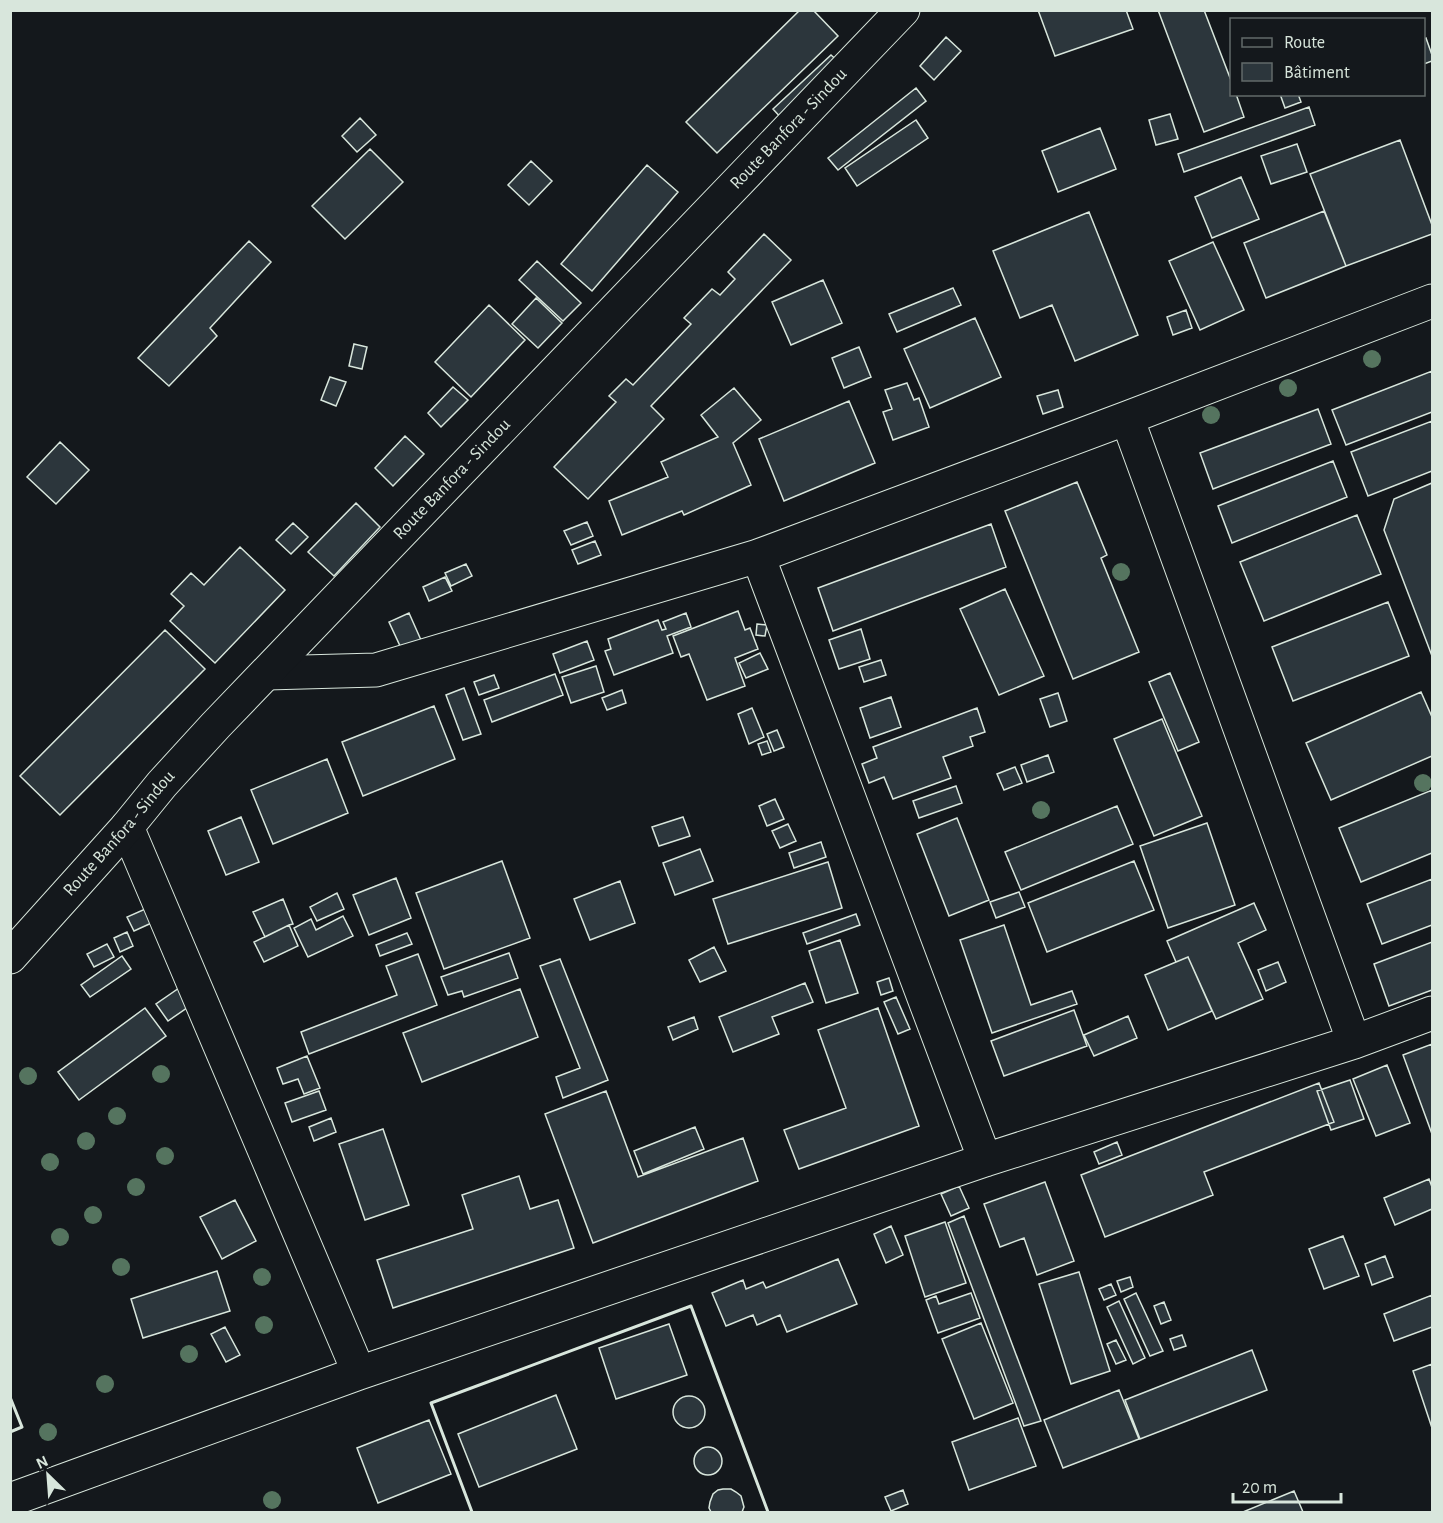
<svg xmlns="http://www.w3.org/2000/svg" width="1443" height="1523" viewBox="0 0 1443 1523" font-family="'Alegreya Sans',sans-serif">
	<style>
		.building { fill: #2c363c; stroke: #d8e6dc; stroke-width: 1.5 }
		.lines { fill: none; stroke-linecap: round; stroke-linejoin: round }
		.street-casing { stroke: #d8e6dc; stroke-width: 35 }
		.secondary-casing { stroke: #d8e6dc; stroke-width: 35 }
		.street { stroke: #14181c; stroke-width: 33 }
		.secondary { stroke: #14181c; stroke-width: 33 }
		.wall { stroke: #d8e6dc; stroke-width: 3 }
		.tree { fill: #55745f }
		.labels { text-anchor: middle; dominant-baseline: central; stroke-width: 4.5; stroke-linejoin: round; paint-order: stroke }
		.street-label { font-size: 18px; fill: #d8e6dc; stroke: #14181c }
	</style>
	<rect width="100%" height="100%" fill="#14181c"/>
	<path class="building" d="M800 10H813L838 36 717 153 686 122Z
		M1038 10H1126L1133 29 1055 56Z
		M1158 10H1204L1232 83V94H1236L1244 117 1204 132Z
		M946 37 961 51 934 80 920 66Z
		M1426 38 1432 55V61L1424 64V39Z
		M831 55 842 65 783 120 773 109Z
		M916 88 926 101 838 170 828 158Z
		M1280 94H1298L1301 102 1285 108Z
		M1309 107 1315 125 1184 172 1178 154Z
		M1170 114 1178 139 1156 145 1149 120Z
		M360 118 376 135 357 152 342 136Z
		M916 120 928 138 857 186 845 168Z
		M1100 128 1116 169 1058 192 1042 151Z
		M1400 140 1432 225V234L1346 266 1310 174Z
		M1297 144 1307 172 1271 184 1261 156Z
		M370 149 403 182 345 239 312 206Z
		M531 161 552 181 529 205 508 185Z
		M647 165 678 192 592 291 561 264Z
		M1241 177 1259 219 1212 238 1195 197Z
		M1324 211 1346 266 1266 298 1244 243Z
		M1089 212 1138 335 1075 361 1052 305 1020 318 993 251Z
		M764 234 791 260 651 406 664 419 588 499 554 467 616 402 609 396 626 379 633 385 691 324 684 318 712 289 720 295 735 279 728 272Z
		M249 241 271 262 210 328 217 336 169 386 138 358Z
		M1213 242 1244 310 1200 330 1169 261Z
		M537 261 581 303 563 321 519 280Z
		M823 280 842 323 791 345 772 302Z
		M953 288 961 305 897 332 889 314Z
		M536 298 562 323 538 348 512 324Z
		M489 305 525 340 471 397 435 362Z
		M1186 310 1192 328 1173 335 1167 317Z
		M975 318 1001 377 930 408 904 349Z
		M354 344 367 347 362 369 349 366Z
		M859 347 871 377 844 388 832 358Z
		M1432 371V412L1346 445 1332 410Z
		M330 377 346 382 336 406 321 400Z
		M907 383 914 400 919 398 929 427 893 440 883 412 892 409 885 390Z
		M453 387 468 400 441 427 428 413Z
		M734 388 761 420 733 443 751 485 684 515 682 511 622 535 609 501 668 477 661 462 718 437 701 415Z
		M1058 390 1063 407 1043 414 1037 396Z
		M849 401 875 463 784 501 759 439Z
		M1318 409 1331 444 1213 489 1200 453Z
		M1432 421V471L1368 496 1351 452Z
		M405 436 424 454 393 486 375 468Z
		M60 442 89 470 56 504 27 477Z
		M1333 461 1347 497 1232 543 1218 506Z
		M1077 482 1107 555 1101 558 1139 652 1073 679 1005 511Z
		M1432 483V656L1384 530 1394 499Z
		M356 503 380 527 334 576 308 552Z
		M1357 515 1381 574 1264 621 1240 562Z
		M587 522 593 536 571 545 564 531Z
		M293 523 308 537 291 554 276 540Z
		M991 524 1006 567 833 631 818 588Z
		M595 541 601 555 578 564 572 550Z
		M240 547 285 590 215 663 170 621 184 606 171 594 191 573 204 585Z
		M466 564 472 576 451 586 445 573Z
		M445 577 452 591 429 601 423 587Z
		M1005 589 1044 676 999 695 960 609Z
		M1388 602 1409 656 1293 701 1272 647Z
		M738 611 745 630 750 628 758 649 735 658 745 686 707 700 689 654 681 657 673 636Z
		M409 613 421 640 401 648 389 622Z
		M686 613 691 627 667 636 673 653 614 675 605 651 611 649 608 639 658 620 662 630 666 629 663 622Z
		M757 624 767 625 765 636 756 635Z
		M861 629 870 659 839 669 829 640Z
		M165 630 205 669 60 815 20 776Z
		M587 641 594 660 560 673 553 654Z
		M760 653 768 669 746 678 739 663Z
		M881 660 886 675 864 682 859 667Z
		M596 666 604 692 571 703 562 677Z
		M1170 673 1199 742 1178 751 1149 682Z
		M555 674 563 695 492 722 484 700Z
		M494 675 499 688 479 695 474 682Z
		M464 688 481 734 463 740 446 695Z
		M622 690 626 703 607 710 602 698Z
		M1421 692 1432 717V756L1331 800 1306 743Z
		M1058 693 1067 721 1050 727 1040 699Z
		M891 697 901 727 870 738 860 708Z
		M434 706 455 759 363 796 342 742Z
		M752 708 764 737 749 744 738 714Z
		M977 708 985 732 970 737 973 746 943 757 951 778 893 799 884 777 869 783 862 764 877 758 873 747Z
		M1162 719 1202 816 1154 836 1114 739Z
		M777 730 784 747 774 751 767 734Z
		M767 741 771 752 762 755 758 744Z
		M1048 755 1054 772 1027 782 1021 765Z
		M327 759 348 813 273 844 251 790Z
		M1015 767 1022 783 1004 790 997 774Z
		M956 786 962 803 919 818 913 801Z
		M1432 790V853L1361 882 1339 828Z
		M775 799 784 819 767 826 759 806Z
		M1117 806 1133 844 1021 890 1005 852Z
		M241 817 259 862 226 875 208 831Z
		M683 817 690 836 659 846 652 827Z
		M957 818 989 900 949 916 917 834Z
		M1207 823 1235 905 1168 928 1140 846Z
		M788 824 796 841 780 848 772 831Z
		M821 842 826 857 794 868 789 853Z
		M700 849 713 881 675 895 663 863Z
		M502 861 530 938 444 969 416 893Z
		M1134 861 1154 910 1047 952 1028 903Z
		M828 862 842 908 728 944 713 899Z
		M396 878 411 918 369 935 353 895Z
		M1432 879V925L1382 944 1367 904Z
		M620 881 635 923 590 940 574 899Z
		M1019 892 1025 907 996 918 990 902Z
		M337 893 344 909 317 921 310 907Z
		M283 899 293 924 289 925 265 937 253 912Z
		M1254 903 1266 930 1238 943 1263 999 1216 1019 1188 957 1176 962 1167 941Z
		M152 906 158 920 134 931 127 917Z
		M856 914 860 925 807 944 803 933Z
		M343 916 353 936 308 957 294 928 311 919 316 930Z
		M289 925 298 946 264 962 254 942Z
		M1004 925 1031 1005 1072 991 1077 1004 992 1033 960 940Z
		M127 932 133 946 120 952 114 938Z
		M407 933 412 944 380 956 376 945Z
		M840 940 858 993 826 1003 809 951Z
		M1432 942V990L1389 1006 1374 964Z
		M107 944 114 957 94 967 87 954Z
		M714 947 726 971 700 982 689 960Z
		M509 953 518 978 464 997 462 991 448 995 441 977Z
		M418 954 437 1005 309 1054 301 1032 397 995 386 966Z
		M122 956 131 969 90 997 81 985Z
		M1188 957 1212 1011 1168 1030 1145 975Z
		M560 959 608 1080 563 1098 556 1077 580 1068 540 966Z
		M1278 962 1286 982 1266 991 1258 970Z
		M889 978 893 991 881 995 877 982Z
		M805 983 813 1002 772 1017 779 1034 733 1052 719 1017Z
		M182 986 194 1003 168 1021 156 1004Z
		M520 989 538 1037 422 1082 403 1033Z
		M896 997 910 1029 898 1034 884 1002Z
		M145 1008 166 1036 79 1100 58 1072Z
		M878 1008 919 1126 799 1169 784 1130 846 1108 818 1030Z
		M1074 1010 1087 1046 1004 1076 991 1041Z
		M1128 1016 1137 1038 1094 1056 1084 1035Z
		M694 1017 698 1029 673 1040 668 1027Z
		M1432 1044V1134L1403 1055Z
		M307 1056 320 1088 304 1094 298 1079 283 1084 277 1068Z
		M1387 1065 1410 1123 1376 1136 1353 1079Z
		M1350 1080 1364 1119 1331 1130 1317 1091Z
		M1319 1083 1334 1122 1204 1172 1213 1195 1105 1237 1081 1175Z
		M319 1091 326 1110 292 1122 285 1103Z
		M606 1091 638 1177 743 1138 758 1181 593 1243 545 1114Z
		M331 1118 336 1132 314 1141 309 1127Z
		M695 1127 704 1149 643 1174 634 1151Z
		M383 1129 409 1205 365 1220 339 1144Z
		M1117 1142 1122 1155 1099 1164 1094 1152Z
		M519 1176 530 1209 558 1200 574 1248 393 1308 377 1260 473 1229 462 1195Z
		M1429 1179 1432 1187V1209L1395 1225 1384 1198Z
		M1045 1182 1074 1261 1037 1275 1024 1238 1000 1247 984 1204Z
		M959 1186 969 1208 951 1216 941 1194Z
		M235 1200 256 1241 222 1259 200 1217Z
		M964 1216 1041 1421 1024 1426 948 1223Z
		M945 1222 966 1283 925 1297 905 1236Z
		M891 1226 903 1255 886 1263 874 1234Z
		M1343 1236 1359 1276 1324 1289 1309 1249Z
		M1385 1256 1393 1277 1372 1285 1365 1264Z
		M838 1259 857 1304 787 1332 780 1315 757 1325 753 1315 726 1326 712 1293 743 1280 746 1289 763 1282 766 1288Z
		M217 1271 230 1311 143 1338 131 1299Z
		M1079 1272 1110 1371 1071 1384 1039 1284Z
		M1130 1277 1133 1287 1121 1292 1117 1281Z
		M1111 1284 1116 1295 1104 1300 1099 1289Z
		M971 1293 980 1318 938 1333 926 1300 936 1296 939 1304Z
		M1136 1293 1163 1351 1150 1356 1124 1299Z
		M1432 1295V1327L1394 1341 1384 1314Z
		M1119 1301 1145 1358 1133 1364 1107 1307Z
		M1164 1302 1171 1320 1161 1324 1154 1306Z
		M981 1323 1013 1403 974 1419 942 1339Z
		M669 1324 687 1375 616 1399 599 1348Z
		M225 1327 240 1355 226 1362 211 1334Z
		M1182 1335 1186 1346 1174 1350 1170 1339Z
		M1116 1340 1126 1360 1116 1364 1107 1344Z
		M1252 1350 1267 1390 1140 1439 1125 1400Z
		M1432 1364V1428L1413 1371Z
		M1119 1390 1139 1439 1063 1468 1044 1420Z
		M556 1395 577 1449 479 1487 458 1434Z
		M673 1412a16 16 0 1 1 32 0a16 16 0 1 1-32 0Z
		M1018 1418 1036 1466 969 1490 952 1442Z
		M429 1420 451 1474 378 1503 357 1448Z
		M694 1461a14 14 0 1 1 28 0a14 14 0 1 1-28 0Z
		M723 1489H731L736 1492 741 1496 744 1507 742 1512H711L709 1508 710 1502 713 1494 718 1490Z
		M903 1490 908 1504 891 1511 885 1497Z
		M1294 1491 1303 1512H1243Z"/>
	<g class="lines">
		<g class="street-casing">
			<path id="street" d="M1127 418 1354 1042
				M758 556 985 1160
				M267 673 376 670 758 556 1127 418 1432 301
				M127 827 359 1373
				M10 1500 359 1373 985 1160 1354 1042 1432 1013"/>
		</g>
		<g class="secondary-casing">
			<g id="secondary">
				<path id="s1" d="M10 957 127 827 162 784 216 725 903 10"/>
			</g>
		</g>
		<use href="#street" class="street"/>
		<use href="#secondary" class="secondary"/>
		<path class="wall" d="M10 1397 22 1427 10 1432
			M472 1512 431 1403 691 1306 768 1512"/>
	</g>
	<g class="tree">
		<circle cx="1372" cy="359" r="9"/>
		<circle cx="1288" cy="388" r="9"/>
		<circle cx="1211" cy="415" r="9"/>
		<circle cx="1121" cy="572" r="9"/>
		<circle cx="1423" cy="783" r="9"/>
		<circle cx="1041" cy="810" r="9"/>
		<circle cx="161" cy="1074" r="9"/>
		<circle cx="28" cy="1076" r="9"/>
		<circle cx="117" cy="1116" r="9"/>
		<circle cx="86" cy="1141" r="9"/>
		<circle cx="165" cy="1156" r="9"/>
		<circle cx="50" cy="1162" r="9"/>
		<circle cx="136" cy="1187" r="9"/>
		<circle cx="93" cy="1215" r="9"/>
		<circle cx="60" cy="1237" r="9"/>
		<circle cx="121" cy="1267" r="9"/>
		<circle cx="262" cy="1277" r="9"/>
		<circle cx="264" cy="1325" r="9"/>
		<circle cx="189" cy="1354" r="9"/>
		<circle cx="105" cy="1384" r="9"/>
		<circle cx="48" cy="1432" r="9"/>
		<circle cx="272" cy="1500" r="9"/>
	</g>
	<g class="labels">
		<g class="street-label">
			<text stroke="none"><textPath href="#s1" startOffset="1137">Route Banfora - Sindou</textPath></text>
			<text stroke="none"><textPath href="#s1" startOffset="651">Route Banfora - Sindou</textPath></text>
			<text stroke="none"><textPath href="#s1" startOffset="165">Route Banfora - Sindou</textPath></text>
		</g>
	</g>
	<rect width="1443" height="1523" fill="none" stroke="#d8e6dc" stroke-width="24"/>
	<rect x="1230" y="18" width="195" height="78" fill="#14181c" stroke="#626a69" stroke-width="1.5"/>
	<rect x="1242" y="38" width="30" height="9" fill="#14181c" stroke="#626a69" stroke-width="1.5"/>
	<text x="1284" y="48" font-size="18" fill="#d8e6dc">Route</text>
	<rect x="1242" y="63" width="30" height="18" fill="#2c363c" stroke="#626a69" stroke-width="1.5"/>
	<text x="1284" y="78" font-size="18" fill="#d8e6dc">Bâtiment</text>
	<g transform="translate(48 1475) rotate(335)" stroke="#14181c" stroke-width="4.5" paint-order="stroke">
	<path d="M0-4.5L10 22L0 15L-10 22Z" fill="#d8e6dc"/>
	<text y="-9" font-size="16" font-weight="bold" text-anchor="middle" fill="#d8e6dc">N</text>
	</g>
	<path d="M1233 1493v9h108v-9" fill="none" stroke="#d8e6dc" stroke-width="3"/>
	<text x="1242" y="1493" font-size="18" fill="#d8e6dc" stroke="#14181c" stroke-width="4.5" paint-order="stroke">20 m</text>
</svg>
